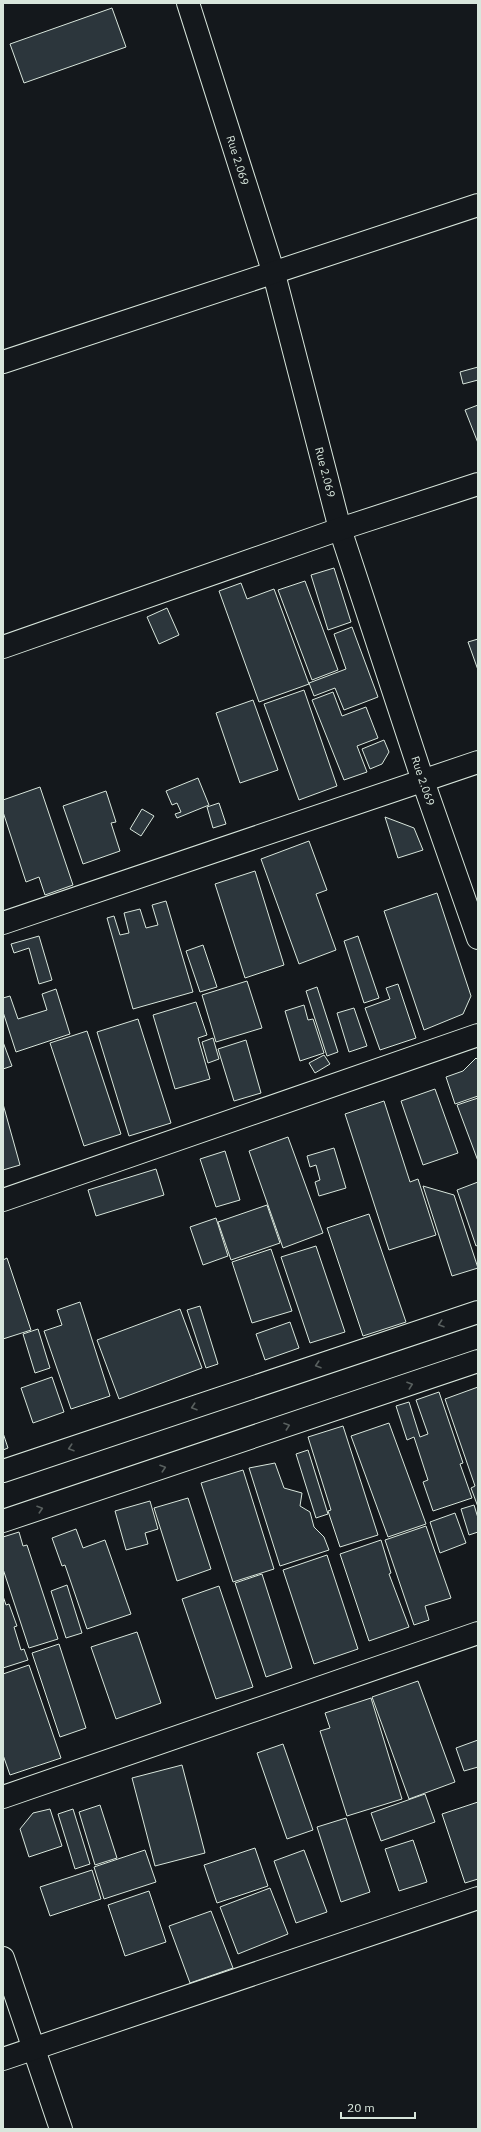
<svg xmlns="http://www.w3.org/2000/svg" width="481" height="2132" viewBox="0 0 481 2132" font-family="'IBM Plex Sans',sans-serif">
	<style>
		.building { fill: #2c363c; stroke: #d8e6dc }
		.lines { fill: none; stroke-linecap: round; stroke-linejoin: round }
		.street-casing { stroke: #d8e6dc; stroke-width: 24 }
		.secondary-casing { stroke: #d8e6dc; stroke-width: 24 }
		.street { stroke: #14181c; stroke-width: 22 }
		.secondary { stroke: #14181c; stroke-width: 22 }
		.oneway { stroke: #59605f }
		.labels { text-anchor: middle; dominant-baseline: central; stroke-width: 3; stroke-linejoin: round; paint-order: stroke }
		.street-label { font-size: 11px; fill: #d8e6dc; stroke: #14181c }
	</style>
	<rect width="100%" height="100%" fill="#14181c"/>
	<path class="building" d="M112 8 126 47 24 83 10 44Z
		M478 367V380L463 384 460 372Z
		M478 405V443L465 410Z
		M334 568 351 622 328 630 311 575Z
		M305 581 338 670 312 680 278 590Z
		M241 583 247 599 274 589 309 684 259 702 219 591Z
		M167 608 179 635 159 644 147 617Z
		M352 627 378 697 344 710 335 688 314 696 309 683 346 669 334 634Z
		M478 639V670L468 642Z
		M304 690 337 786 299 800 264 704Z
		M333 692 342 716 366 707 378 738 357 746 367 772 344 780 312 700Z
		M253 700 278 770 240 783 216 713Z
		M384 740 389 752 382 764 370 769 362 749Z
		M198 778 209 805 177 818 175 814 181 812 177 803 172 805 166 791Z
		M40 787 73 885 45 895 39 877 26 882 3 812V800Z
		M106 791 116 822 111 823 120 851 83 864 63 806Z
		M219 803 226 824 213 828 207 807Z
		M142 809 154 816 141 836 130 829Z
		M385 817 414 828 423 850 398 858Z
		M309 841 327 890 316 894 336 950 299 964 261 859Z
		M255 871 284 965 245 978 215 884Z
		M437 893 471 996 463 1014 424 1030 384 911Z
		M166 901 193 992 133 1009 107 918 114 916 120 935 129 933 124 913 140 909 146 928 158 925 152 905Z
		M39 936 52 980 39 984 29 948 14 953 11 944Z
		M358 936 379 998 364 1003 344 941Z
		M203 945 217 987 200 992 186 951Z
		M247 981 262 1028 216 1042 202 995Z
		M398 984 416 1038 380 1050 365 1008 390 999 386 988Z
		M317 987 338 1052 327 1056 306 991Z
		M56 989 70 1034 16 1052 3 1012V998L10 996 18 1019 47 1010 42 994Z
		M196 1002 207 1035 198 1038 210 1079 175 1089 153 1015Z
		M304 1005 308 1020 313 1019 324 1053 300 1061 285 1011Z
		M354 1008 367 1046 349 1052 337 1013Z
		M138 1019 171 1123 129 1136 97 1032Z
		M87 1031 121 1134 84 1146 50 1043Z
		M213 1038 219 1059 208 1063 202 1042Z
		M246 1040 261 1093 234 1101 218 1049Z
		M3 1042 12 1066 3 1069Z
		M324 1055 330 1064 315 1073 309 1063Z
		M476 1058 478 1060V1096L455 1104 446 1077 463 1071Z
		M435 1089 458 1153 423 1165 401 1101Z
		M478 1098V1161L457 1105Z
		M384 1101 410 1182 418 1179 436 1235 389 1250 345 1114Z
		M3 1104 20 1165 3 1170Z
		M288 1137 323 1233 283 1248 249 1151Z
		M334 1148 346 1188 319 1196 315 1182 320 1180 316 1165 310 1167 307 1156Z
		M225 1151 240 1200 216 1207 200 1159Z
		M156 1169 164 1195 96 1216 88 1190Z
		M478 1182V1245L476 1246 457 1190Z
		M423 1186 454 1195 478 1268 452 1276Z
		M267 1205 280 1243 231 1260 218 1222Z
		M369 1214 406 1322 363 1336 327 1228Z
		M216 1218 228 1256 203 1265 190 1227Z
		M316 1246 345 1332 310 1343 281 1257Z
		M271 1249 292 1311 252 1323 232 1262Z
		M7 1258 31 1330 3 1339V1260Z
		M80 1302 110 1396 71 1409 44 1331 62 1325 57 1310Z
		M200 1306 218 1364 206 1368 187 1310Z
		M180 1309 202 1368 119 1399 97 1340Z
		M290 1322 299 1348 265 1360 256 1334Z
		M38 1329 50 1368 35 1373 23 1334Z
		M52 1377 64 1412 33 1423 21 1388Z
		M478 1387V1507L471 1488 475 1486 445 1399Z
		M439 1392 463 1463 460 1464 472 1498 433 1511 423 1482 428 1480 414 1437 407 1440 396 1406 409 1402 420 1437 428 1434 416 1400Z
		M389 1423 426 1524 388 1537 351 1436Z
		M343 1426 378 1535 340 1547 328 1511 331 1510 308 1437Z
		M3 1433 8 1448 3 1450Z
		M308 1450 328 1514 316 1518 296 1454Z
		M275 1463 284 1488 302 1493 300 1506 310 1512 314 1527 324 1537 329 1550 280 1566 249 1468Z
		M243 1470 274 1569 233 1582 201 1483Z
		M188 1498 211 1569 177 1581 154 1508Z
		M150 1501 158 1529 145 1533 148 1544 126 1550 115 1511Z
		M474 1505 478 1518V1532L469 1535 461 1509Z
		M455 1513 466 1543 440 1553 430 1522Z
		M426 1526 451 1598 425 1606 429 1620 414 1625 385 1540Z
		M76 1529 83 1548 105 1540 131 1614 87 1629 65 1565 62 1566 52 1538Z
		M19 1532 23 1546 27 1545 58 1639 29 1648 3 1569V1537Z
		M381 1540 391 1573 389 1574 409 1627 369 1641 340 1554Z
		M327 1555 358 1649 314 1664 283 1570Z
		M262 1574 292 1668 266 1677 235 1583Z
		M67 1585 82 1633 66 1638 51 1591Z
		M219 1586 253 1687 216 1699 182 1599Z
		M3 1596 6 1605 9 1604 17 1626 14 1627 21 1650 24 1649 28 1660 3 1668Z
		M137 1632 161 1703 116 1719 91 1647Z
		M59 1644 86 1728 60 1737 32 1653Z
		M29 1665 61 1758 10 1775 3 1755V1674Z
		M418 1681 455 1782 409 1799 372 1697Z
		M371 1698 402 1799 347 1816 320 1731 330 1728 325 1713Z
		M478 1740V1767L464 1771 456 1748Z
		M283 1744 313 1830 287 1839 257 1753Z
		M182 1765 205 1853 155 1866 132 1778Z
		M425 1794 435 1822 381 1841 371 1813Z
		M478 1802V1879L465 1883 442 1814Z
		M100 1805 117 1858 95 1865 79 1812Z
		M50 1809 62 1846 29 1857 20 1829 33 1813Z
		M73 1809 90 1864 75 1869 58 1814Z
		M346 1818 370 1892 341 1902 317 1827Z
		M413 1840 427 1882 399 1891 385 1849Z
		M255 1848 268 1886 217 1903 204 1865Z
		M145 1850 156 1882 104 1899 94 1867Z
		M304 1850 327 1912 296 1923 274 1861Z
		M92 1870 101 1899 50 1916 40 1887Z
		M270 1888 288 1934 238 1954 220 1907Z
		M149 1891 166 1942 125 1956 108 1905Z
		M211 1911 233 1968 190 1983 169 1926Z"/>
	<g class="lines">
		<g class="street-casing">
			<g id="street">
				<path id="s1" d="M188 3 274 274 340 529 423 781 478 938"/>
				<path d="M3 362 478 205"/>
				<path d="M3 647 340 529 478 484"/>
				<path d="M3 923 478 762"/>
				<path d="M3 1200 478 1035"/>
				<path d="M3 1797 478 1633"/>
				<path d="M3 1958 61 2129"/>
				<path d="M3 2059 478 1898"/>
			</g>
		</g>
		<g class="secondary-casing">
			<path id="secondary" d="M3 1471 478 1312
				M3 1521 478 1361"/>
		</g>
		<use href="#street" class="street"/>
		<use href="#secondary" class="secondary"/>
	</g>
	<defs><path id="oneway-chevron" d="M-2-3.5L2.5 0L-2 3.5" fill="none" stroke-width="1.6" stroke-linecap="round" stroke-linejoin="round"/></defs>
	<g class="oneway">
		<use href="#oneway-chevron" transform="translate(441 1324) rotate(162)"/>
		<use href="#oneway-chevron" transform="translate(318 1365) rotate(162)"/>
		<use href="#oneway-chevron" transform="translate(410 1385) rotate(-19)"/>
		<use href="#oneway-chevron" transform="translate(194 1407) rotate(162)"/>
		<use href="#oneway-chevron" transform="translate(287 1426) rotate(-19)"/>
		<use href="#oneway-chevron" transform="translate(71 1448) rotate(162)"/>
		<use href="#oneway-chevron" transform="translate(163 1468) rotate(-18)"/>
		<use href="#oneway-chevron" transform="translate(40 1509) rotate(-18)"/>
	</g>
	<g class="labels">
		<g class="street-label">
			<text stroke="none"><textPath href="#s1" startOffset="165">Rue 2.069</textPath></text>
			<text stroke="none"><textPath href="#s1" startOffset="489">Rue 2.069</textPath></text>
			<text stroke="none"><textPath href="#s1" startOffset="813">Rue 2.069</textPath></text>
		</g>
	</g>
	<rect width="481" height="2132" fill="none" stroke="#d8e6dc" stroke-width="8"/>
	<path d="M341 2112v6h74v-6" fill="none" stroke="#d8e6dc" stroke-width="2"/>
	<text x="347" y="2112" font-size="12" fill="#d8e6dc" stroke="#14181c" stroke-width="3" paint-order="stroke">20 m</text>
</svg>
